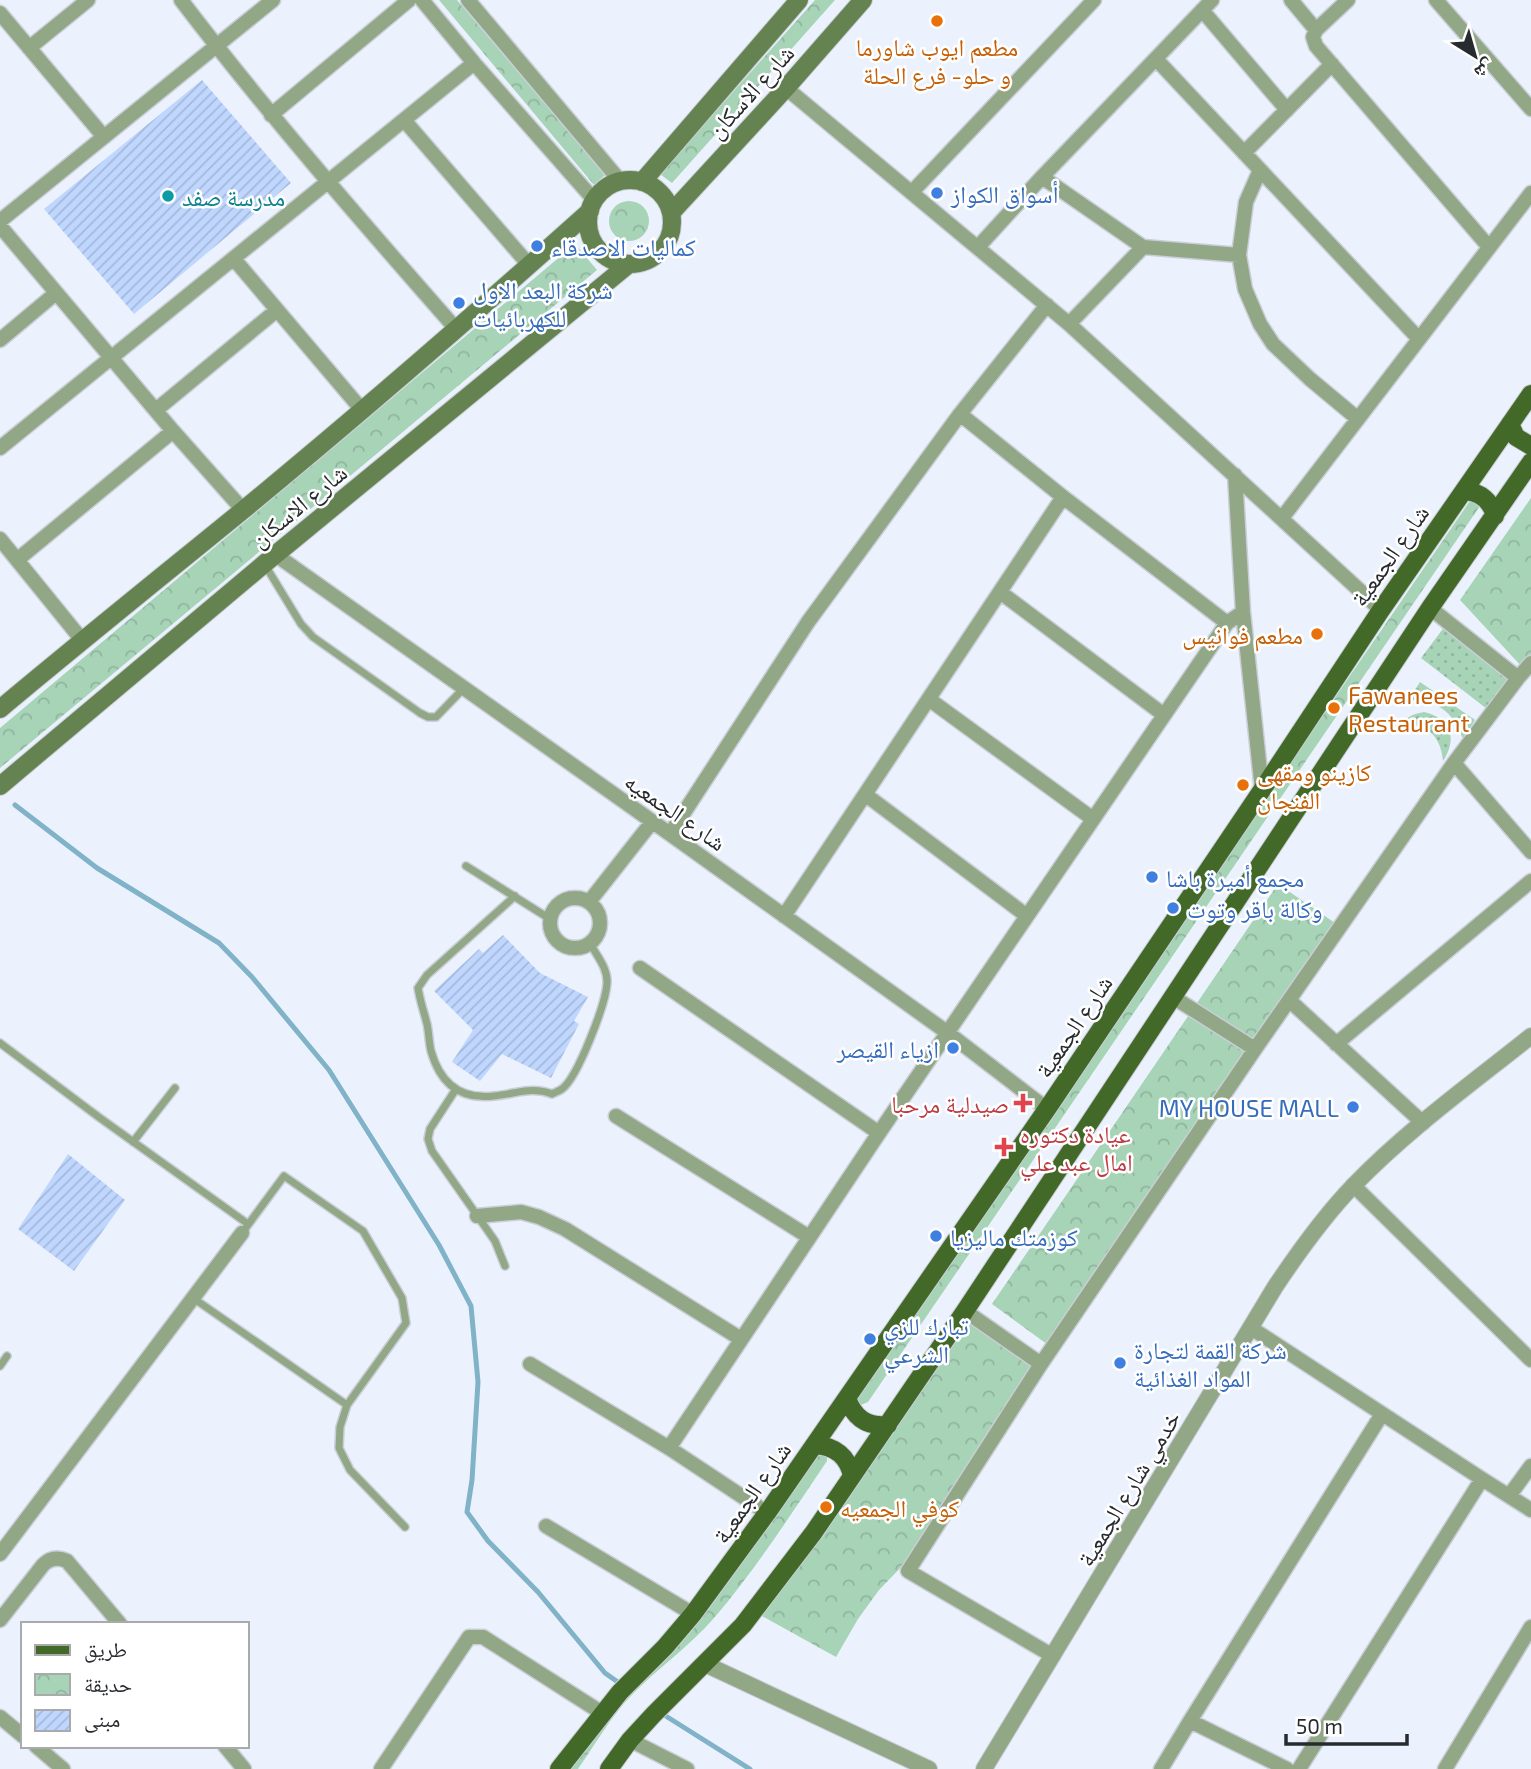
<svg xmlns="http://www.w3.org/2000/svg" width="1531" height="1769" viewBox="0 0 1531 1769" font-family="'Exo 2','Noto Naskh Arabic',sans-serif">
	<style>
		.grass { fill: url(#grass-dots) }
		.park { fill: url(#park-crowns) }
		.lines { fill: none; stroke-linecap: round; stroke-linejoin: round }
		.stream { stroke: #80b2c8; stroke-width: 5 }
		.building { fill: url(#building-hatch) }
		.service-casing { stroke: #c9ced8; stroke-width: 10 }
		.minor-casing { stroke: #c9ced8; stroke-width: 17 }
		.tertiary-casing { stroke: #c9ced8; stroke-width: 18 }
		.secondary-casing { stroke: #c9ced8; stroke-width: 20 }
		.primary-casing { stroke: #c9ced8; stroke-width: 20 }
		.service { stroke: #92a785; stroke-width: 7 }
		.minor { stroke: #92a785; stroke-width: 14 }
		.tertiary { stroke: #92a785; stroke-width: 16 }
		.secondary { stroke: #648350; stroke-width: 18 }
		.primary { stroke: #436928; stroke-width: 18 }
		.food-dot { fill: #e8710a; stroke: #fff; stroke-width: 2.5 }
		.shop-dot { fill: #3f7fe0; stroke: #fff; stroke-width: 2.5 }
		.culture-dot { fill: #0f9aa8; stroke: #fff; stroke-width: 2.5 }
		.health-dot { fill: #e0444e; stroke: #fff; stroke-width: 2.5 }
		.labels { text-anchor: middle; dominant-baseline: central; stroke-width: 5; stroke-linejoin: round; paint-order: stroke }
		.food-label { font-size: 24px; fill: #c56008; stroke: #fff; text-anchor: start }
		.street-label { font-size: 24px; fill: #272a2e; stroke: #fff }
		.shop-label { font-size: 24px; fill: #366cbe; stroke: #fff; text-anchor: start }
		.culture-label { font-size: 24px; fill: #0d838f; stroke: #fff; text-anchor: start }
		.health-label { font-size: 24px; fill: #be3a42; stroke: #fff; text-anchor: end }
	</style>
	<defs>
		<pattern id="grass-dots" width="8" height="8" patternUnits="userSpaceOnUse" patternTransform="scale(1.75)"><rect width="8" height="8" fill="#a7d3b7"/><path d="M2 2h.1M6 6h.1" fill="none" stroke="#90b59e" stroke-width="1.8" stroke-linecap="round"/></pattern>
		<pattern id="park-crowns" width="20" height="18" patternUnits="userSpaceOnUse" patternTransform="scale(1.75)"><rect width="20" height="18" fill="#a7d3b7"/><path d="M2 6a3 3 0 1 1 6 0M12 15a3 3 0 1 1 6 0" fill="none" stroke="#90b59e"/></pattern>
		<pattern id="building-hatch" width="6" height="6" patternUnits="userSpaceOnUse" patternTransform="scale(1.75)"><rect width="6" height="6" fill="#bfd6fe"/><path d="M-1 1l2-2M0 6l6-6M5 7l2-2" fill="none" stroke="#a4b8da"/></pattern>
	</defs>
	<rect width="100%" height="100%" fill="#ecf2fd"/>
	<path class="grass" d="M1445 626 1516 680 1491 712 1421 658Z
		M1420 682 1475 720 1463 739C1453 711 1437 700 1408 700Z
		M1424 712C1451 718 1458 739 1443 761 1441 735 1423 717 1397 729 1404 719 1411 714 1424 712Z"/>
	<path class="park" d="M439 0H457L605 175 594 185Z
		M815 0H835L672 183 660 174Z
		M609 221a20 20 0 1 1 40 0a20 20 0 1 1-40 0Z
		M575 244 597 270 0 768V728Z
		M1472 498 1482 503 868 1402 861 1405 856 1402 855 1397Z
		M1531 498V660L1523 668 1460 600Z
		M1278 884 1341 927 1055 1350 992 1304Z
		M965 1318 1044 1366 907 1561 879 1590 858 1619 836 1657 762 1616Z
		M819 1449 827 1453V1461C791 1514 756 1569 714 1618 688 1648 655 1670 628 1699 609 1720 594 1746 578 1769H564L597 1723 713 1601Z"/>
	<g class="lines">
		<path class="stream" d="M15 805 97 868 219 943 252 977 329 1070 439 1245 471 1306 478 1382 472 1480 467 1512 488 1541 538 1592 605 1673 622 1685
			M661 1713 750 1769"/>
	</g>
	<path class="building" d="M202 80 291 183 134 314 44 209Z
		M503 935 540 973 588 997 574 1021 579 1024 551 1078 502 1054 480 1081 452 1062 473 1030 434 991 479 949 483 953Z
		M68 1154 125 1200 74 1271 18 1229Z"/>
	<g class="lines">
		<g class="service-casing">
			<path id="service" d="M265 565 301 624 313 637 420 713 428 717H436L464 688
				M466 866 550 919
				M515 896 427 975 418 988C420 1001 424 1012 427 1024 429 1033 429 1043 431 1051 440 1083 460 1100 494 1096 515 1094 532 1086 552 1094 556 1092 559 1091 562 1089 578 1077 606 1003 607 983 608 968 596 955 590 943
				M0 1043 100 1118 248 1224
				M456 1089 430 1129 428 1139 432 1151 495 1241 505 1266
				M133 1142 175 1088
				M242 1233 284 1176 363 1231 402 1298 406 1323 347 1405 340 1427 339 1448 350 1470 405 1527
				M193 1298 347 1405
				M0 1366 7 1356"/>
		</g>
		<g class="minor-casing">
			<path id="minor" d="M181 0C268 114 362 222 457 330
				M422 0 474 63 595 201
				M468 0 621 182
				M1291 0 1316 30
				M1348 0 1316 30 1313 37 1316 46 1489 247
				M1436 0 1531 109
				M1202 10 1287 110
				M0 13 104 137
				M29 48 88 0
				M1156 59 1419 339
				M786 88 1069 324 1381 610
				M271 115 409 0
				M404 120 529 265
				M1244 153 1332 64
				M1260 170 1246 202 1239 255 1245 289 1260 324 1273 344 1310 379 1358 419
				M1042 177 1143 247 1239 255
				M912 192 1094 0
				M0 221 273 0
				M0 226 173 431 243 510
				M978 247 1042 177 1212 0
				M234 259 362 410
				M1069 324 1143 247
				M0 340 56 293
				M156 410 277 310
				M960 414 1063 497 1227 623
				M0 448 474 63
				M1235 475 1243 612 1262 790
				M1282 518 1531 193
				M0 539 82 640
				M276 555 670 834 948 1033 1047 1109
				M17 560 173 431
				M1000 592 1164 715
				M1430 608 1518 678
				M930 700 1093 819
				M1454 763 1531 852
				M866 795 1027 916
				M670 834 808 622 960 414 1047 305
				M550 923a25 25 0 1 1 50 0a25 25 0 1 1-50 0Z
				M589 902 652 822
				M784 916 1063 497
				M640 968 879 1133
				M1173 997 1255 1049
				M1289 1000 1423 1123
				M1336 1044 1531 881
				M616 1116 809 1237
				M1353 1185 1531 1360
				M477 1216 521 1212 539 1217 565 1229 741 1339
				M965 1311 1041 1364
				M1251 1328 1482 1479 1531 1510
				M530 1364 669 1448 767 1513
				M669 1448 879 1133 1227 623 1243 612
				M1509 1496 1531 1466
				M546 1526 693 1614
				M0 1554 242 1233
				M0 1620 43 1565C50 1558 58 1557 67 1561L120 1624
				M1053 1656 908 1571 1041 1364 1255 1049 1454 763 1518 678 1531 663
				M0 1717 23 1736
				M1190 1721 1287 1769
				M630 1740 687 1769
				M36 1746 63 1769
				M225 1746 244 1769
				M381 1769 469 1637H483L602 1713
				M1161 1769 1190 1721 1382 1414
				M1299 1769 1482 1479
				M1445 1769 1531 1627"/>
		</g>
		<g class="tertiary-casing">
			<path id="tertiary" d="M705 1664 929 1769
				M984 1769 1275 1287C1299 1251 1324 1216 1354 1185 1407 1130 1471 1084 1531 1036"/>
		</g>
		<g class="secondary-casing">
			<path id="secondary" d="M588 222a42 42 0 1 1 84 0a42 42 0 1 1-84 0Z
				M642 182 799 0
				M671 213 786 88 863 0
				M0 709C80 642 161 577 242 511 360 414 476 313 590 211
				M0 786 264 564 629 264"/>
		</g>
		<g class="primary-casing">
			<path id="primary" d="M1510 424 1516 437 1531 446
				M1465 491C1481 492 1491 501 1495 516
				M847 1398C854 1418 867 1427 888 1425
				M815 1445C835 1446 848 1456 852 1476
				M559 1769 620 1692 665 1647 693 1614 767 1513 1047 1109 1262 790 1381 610 1531 394
				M609 1769 630 1740 654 1714 743 1625 814 1532 965 1311 1430 608 1531 462"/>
		</g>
		<use href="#service" class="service"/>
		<use href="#minor" class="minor"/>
		<use href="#tertiary" class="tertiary"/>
		<use href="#secondary" class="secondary"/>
		<use href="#primary" class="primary"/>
	</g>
	<g class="food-dot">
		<circle cx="937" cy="21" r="7"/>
		<circle cx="1317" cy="634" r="7"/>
		<circle cx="1334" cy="708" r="7"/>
		<circle cx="1243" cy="785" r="7"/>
		<circle cx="826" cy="1507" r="7"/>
	</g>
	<g class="shop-dot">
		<circle cx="937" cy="193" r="7"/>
		<circle cx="537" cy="246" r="7"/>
		<circle cx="459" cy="303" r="7"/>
		<circle cx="1152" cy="877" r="7"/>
		<circle cx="1173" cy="908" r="7"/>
		<circle cx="953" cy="1048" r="7"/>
		<circle cx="1353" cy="1107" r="7"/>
		<circle cx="936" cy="1236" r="7"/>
		<circle cx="870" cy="1339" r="7"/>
		<circle cx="1120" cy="1363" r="7"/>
	</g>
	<circle class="culture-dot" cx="168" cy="196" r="7"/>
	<g class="health-dot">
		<path d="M1019.5 1092.5h7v7h7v7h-7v7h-7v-7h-7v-7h7z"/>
		<path d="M1000.5 1136.5h7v7h7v7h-7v7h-7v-7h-7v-7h7z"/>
	</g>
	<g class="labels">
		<g class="food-label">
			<text x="937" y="46" text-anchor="middle">مطعم ايوب شاورما<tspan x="937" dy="28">و حلو- فرع الحلة</tspan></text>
			<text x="1303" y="634" text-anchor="end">مطعم فوانيس</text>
			<text x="1348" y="694">Fawanees<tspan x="1348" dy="28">Restaurant</tspan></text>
			<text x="1257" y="771">كازينو ومقهى<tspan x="1257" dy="28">الفنجان</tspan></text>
			<text x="840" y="1507">كوفي الجمعيه</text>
		</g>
		<g class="street-label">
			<text transform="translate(750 91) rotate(-48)">شارع الاسكان</text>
			<text transform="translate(298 505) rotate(-39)">شارع الاسكان</text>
			<text transform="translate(1389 555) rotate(-55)">شارع الجمعية</text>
			<text transform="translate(676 811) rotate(35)">شارع الجمعيه</text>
			<text transform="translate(1073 1026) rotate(-56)">شارع الجمعية</text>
			<text transform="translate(1128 1488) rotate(-59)">خدمي شارع الجمعية</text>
			<text transform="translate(751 1492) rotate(-55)">شارع الجمعية</text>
		</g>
		<g class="shop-label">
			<text x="951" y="193">أسواق الكواز</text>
			<text x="551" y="246">كماليات الاصدقاء</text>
			<text x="473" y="289">شركة البعد الاول<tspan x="473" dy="28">للكهربائيات</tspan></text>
			<text x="1166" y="877">مجمع أميرة باشا</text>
			<text x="1187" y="908">وكالة باقر وتوت</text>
			<text x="939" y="1048" text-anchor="end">ازياء القيصر</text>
			<text x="1339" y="1107" text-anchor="end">MY HOUSE MALL</text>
			<text x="950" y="1236">كوزمتك ماليزيا</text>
			<text x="884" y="1325">تبارك للزي<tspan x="884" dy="28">الشرعي</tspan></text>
			<text x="1134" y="1349">شركة القمة لتجارة<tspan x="1134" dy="28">المواد الغذائية</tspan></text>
		</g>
		<g class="culture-label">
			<text x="182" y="196">مدرسة صفد</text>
		</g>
		<g class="health-label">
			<text x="1009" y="1103">صيدلية مرحبا</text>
			<text x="1020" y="1133" text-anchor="start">عيادة دكتوره<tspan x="1020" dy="28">امال عبد علي</tspan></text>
		</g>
	</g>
	<rect x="21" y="1622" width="228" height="126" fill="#ffffff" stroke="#a9aaab" stroke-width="2"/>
	<rect x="35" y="1645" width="35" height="10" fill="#436928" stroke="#a9aaab" stroke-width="2"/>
	<text x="84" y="1657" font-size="21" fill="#272a2e">طريق</text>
	<rect x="35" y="1674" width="35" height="21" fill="url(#park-crowns)" stroke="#a9aaab" stroke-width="2"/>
	<text x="84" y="1692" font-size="21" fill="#272a2e">حديقة</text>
	<rect x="35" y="1710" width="35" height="21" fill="url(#building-hatch)" stroke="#a9aaab" stroke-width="2"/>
	<text x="84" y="1727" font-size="21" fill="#272a2e">مبنى</text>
	<g transform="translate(1475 56) rotate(143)" stroke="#ffffff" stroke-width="5" paint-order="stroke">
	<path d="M0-5L12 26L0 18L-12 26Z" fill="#272a2e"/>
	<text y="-10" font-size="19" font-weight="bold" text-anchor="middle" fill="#272a2e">ش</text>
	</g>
	<path d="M1286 1734v10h121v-10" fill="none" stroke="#272a2e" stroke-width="3.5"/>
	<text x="1296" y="1734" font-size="21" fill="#272a2e" stroke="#ffffff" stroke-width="5" paint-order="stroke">50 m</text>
</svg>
